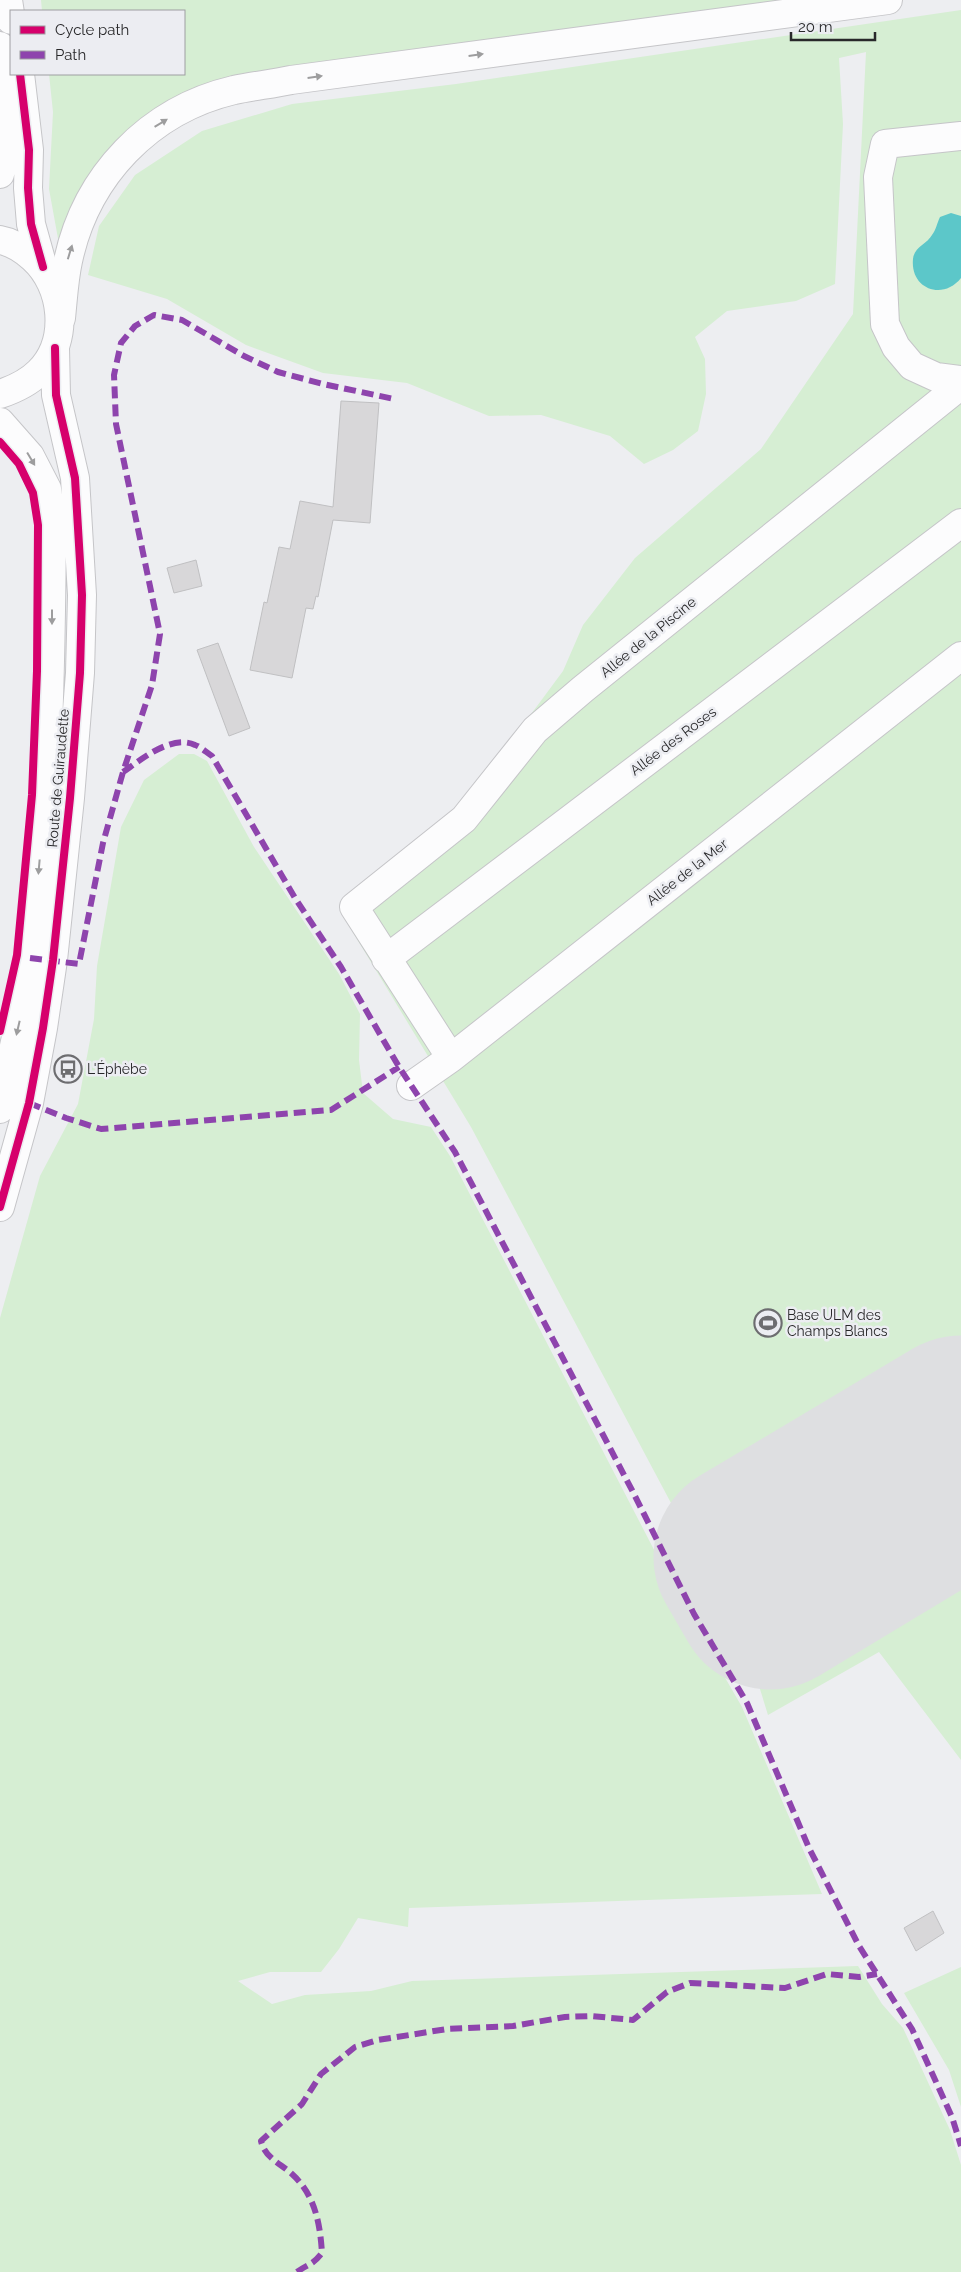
<svg xmlns="http://www.w3.org/2000/svg" width="961" height="2272" viewBox="0 0 961 2272" font-family="Raleway,sans-serif">
	<style>
		.green { fill: #d6eed3 }
		.water { fill: #5cc7c9 }
		.lines { fill: none; stroke-linecap: round; stroke-linejoin: round }
		.runway { stroke: #dedfe1; stroke-width: 189 }
		.building { fill: #d8d7d9; stroke: #c0c0c2 }
		.minor-casing { stroke: #c5c5c8; stroke-width: 30 }
		.highway-casing { stroke: #c5c5c8; stroke-width: 30 }
		.minor { stroke: #fcfcfd; stroke-width: 28 }
		.highway { stroke: #fcfcfd; stroke-width: 28 }
		.quiet { stroke: #8e44ad; stroke-width: 6; stroke-dasharray: 12 6; stroke-linecap: butt }
		.cycleway-casing { stroke: #ecedf2; stroke-width: 11 }
		.cycleway { stroke: #d6006c; stroke-width: 8 }
		.oneway { fill: #9d9d9e }
		.labels { text-anchor: middle; dominant-baseline: central; stroke-width: 5; stroke-linejoin: round; paint-order: stroke }
		.street-label { font-size: 14px; fill: #28282a; stroke: #ecedf2 }
		.poi-label { font-size: 14px; fill: #28282a; stroke: #ecedf2; text-anchor: start }
	</style>
	<rect width="100%" height="100%" fill="#edeef1"/>
	<path class="green" d="M41 0H815L193 96 59 244 49 189 53 112 49 74H184V11H42Z
		M961 10V1760L879 1652 768 1715 746 1644 471 1127 340 911 451 822 563 671 583 625 635 558 761 449 853 314 866 52 839 58 843 124 835 284 796 301 727 311 695 337 705 359 706 394 698 431 673 450 644 464 610 436 541 415 489 416 407 383 323 373 246 345 167 299 88 275 99 226 135 175 202 131 292 104 456 84Z
		M179 754H194L207 761 254 847 339 974 360 1014 359 1060 363 1093 393 1119 431 1127 450 1156 679 1598 742 1707 822 1894 409 1908 408 1927 358 1918 339 1949 321 1972H270L238 1981 272 2004 305 1995 371 1991 412 1981 858 1966 882 2004 903 2028 950 2130 961 2165V2272H0V1318L40 1176 78 1104 94 1019 97 966 121 827 144 780Z
		M961 1967V2107L949 2070 904 1993Z"/>
	<path class="water" d="M951 213 961 216V278C943 301 910 289 913 259 914 247 927 244 932 235 936 230 937 223 940 217Z"/>
	<g class="lines">
		<path class="runway" d="M961 1430 748 1557 770 1595 961 1480"/>
	</g>
	<path class="building" d="M341 401 379 403 370 523 333 520 318 597 316 596 313 609 306 608 292 678 250 670 264 602 267 603 279 547 290 549 300 501 333 507Z
		M196 560 202 586 174 593 167 568Z
		M218 643 250 728 229 736 197 650Z
		M933 1911 944 1933 916 1951 904 1928Z"/>
	<g class="lines">
		<g class="minor-casing">
			<path id="minor" d="M8 0 11 20
				M0 46C7 89 13 131 0 174
				M20 74 29 150 28 188 31 224 43 267
				M961 136 885 144 878 177 885 324 896 347 912 366 936 377 961 380
				M0 240C12 242 24 250 33 258 64 286 70 341 39 372 28 383 15 389 0 394
				M0 422 30 456 47 489 52 523C51 668 48 812 31 957 24 1008 11 1058 0 1109
				M386 959 961 523
				M451 1058 354 907 464 819 535 730 583 689 961 385
				M411 1086 451 1058 961 656
				M0 1207 29 1103 43 1028 53 960 70 798 80 673 82 595 75 478 56 395 55 348"/>
		</g>
		<g class="highway-casing">
			<path id="highway" d="M61 318C63 299 64 279 68 261 86 176 149 110 234 90 253 86 272 84 291 80L888 0"/>
		</g>
		<use href="#minor" class="minor"/>
		<use href="#highway" class="highway"/>
		<path class="quiet" d="M123 772C142 759 172 734 195 745 201 747 207 753 212 756L295 898 341 967 399 1067 455 1152 634 1494 694 1614 747 1703 809 1848 859 1946 912 2029 952 2117 961 2146
			M30 958 79 964 103 843 123 772 152 685 160 634 116 424 114 375 121 343 135 326 154 315 182 320 244 356 278 372 323 384 394 399
			M29 1103 66 1118 101 1129 331 1110 399 1067
			M297 2272C309 2263 312 2266 322 2253 320 2223 315 2195 292 2174 280 2163 265 2158 261 2141L302 2104 321 2074 355 2047 378 2040 447 2029 513 2026 565 2017 591 2016 633 2020 667 1992 690 1983 785 1988 827 1974 859 1977 877 1974"/>
		<g class="cycleway-casing">
			<path id="cycleway" d="M20 74 29 150 28 188 31 224 43 267
				M0 442 19 464 33 493 38 525 37 671 32 795 17 955 0 1031
				M0 1207 29 1103 43 1028 53 960 70 798 80 673 82 595 75 478 56 395 55 348"/>
		</g>
		<use href="#cycleway" class="cycleway"/>
	</g>
	<defs><path id="oneway-solid" d="M-6-.8H1V-3.2L6.5 0L1 3.2V.8H-6Z" transform="scale(1.25)"/></defs>
	<g class="oneway">
		<use href="#oneway-solid" transform="translate(476 55) rotate(-8)"/>
		<use href="#oneway-solid" transform="translate(315 77) rotate(-8)"/>
		<use href="#oneway-solid" transform="translate(161 123) rotate(-31)"/>
		<use href="#oneway-solid" transform="translate(70 252) rotate(-73)"/>
		<use href="#oneway-solid" transform="translate(31 459) rotate(59)"/>
		<use href="#oneway-solid" transform="translate(52 617) rotate(90)"/>
		<use href="#oneway-solid" transform="translate(39 867) rotate(95)"/>
		<use href="#oneway-solid" transform="translate(18 1028) rotate(103)"/>
	</g>
	<defs>
		<g id="bus-ring" transform="scale(1.4375)"><circle r="9.5" fill="#ecedf2" stroke="#6d6d70" stroke-width="1.5"/><path d="M-5-6H5V4H4V6H2V4H-2V6H-4V4H-5ZM-3.5-4V0h7V-4ZM-3.5 1.2v1.5H-2V1.2ZM2 1.2v1.5H3.5V1.2Z" fill="#6d6d70"/></g>
		<g id="stadium-ring" transform="scale(1.4375)"><circle r="9.5" fill="#ecedf2" stroke="#6d6d70" stroke-width="1.5"/><path d="M0-5a6.5 5 0 1 0 0 10a6.5 5 0 1 0 0-10ZM-3.5-1.8h7v3.6h-7Z" fill="#6d6d70"/></g>
	</defs>
	<g fill-rule="evenodd">
		<use href="#bus-ring" x="68" y="1069"/>
		<use href="#stadium-ring" x="768" y="1323"/>
	</g>
	<g class="labels">
		<g class="street-label">
			<text transform="translate(648 637) rotate(-39)">Allée de la Piscine</text>
			<text transform="translate(673 741) rotate(-37)">Allée des Roses</text>
			<text transform="translate(58 778) rotate(-85)">Route de Guiraudette</text>
			<text transform="translate(687 872) rotate(-38)">Allée de la Mer</text>
		</g>
		<g class="poi-label">
			<text x="87" y="1069">L'Éphèbe</text>
			<text x="787" y="1315">Base ULM des<tspan x="787" dy="16">Champs Blancs</tspan></text>
		</g>
	</g>
	<rect x="10" y="10" width="175" height="65" fill="#ecedf2" stroke="#9e9ea2"/>
	<rect x="20" y="26" width="25" height="8" fill="#d6006c" stroke="#9e9ea2"/>
	<text x="55" y="35" font-size="15" fill="#28282a">Cycle path</text>
	<rect x="20" y="51" width="25" height="8" fill="#8e44ad" stroke="#9e9ea2"/>
	<text x="55" y="60" font-size="15" fill="#28282a">Path</text>
	<path d="M791 32v8h84v-8" fill="none" stroke="#28282a" stroke-width="2.5"/>
	<text x="798" y="32" font-size="15" fill="#28282a" stroke="#ecedf2" stroke-width="4" paint-order="stroke">20 m</text>
</svg>
